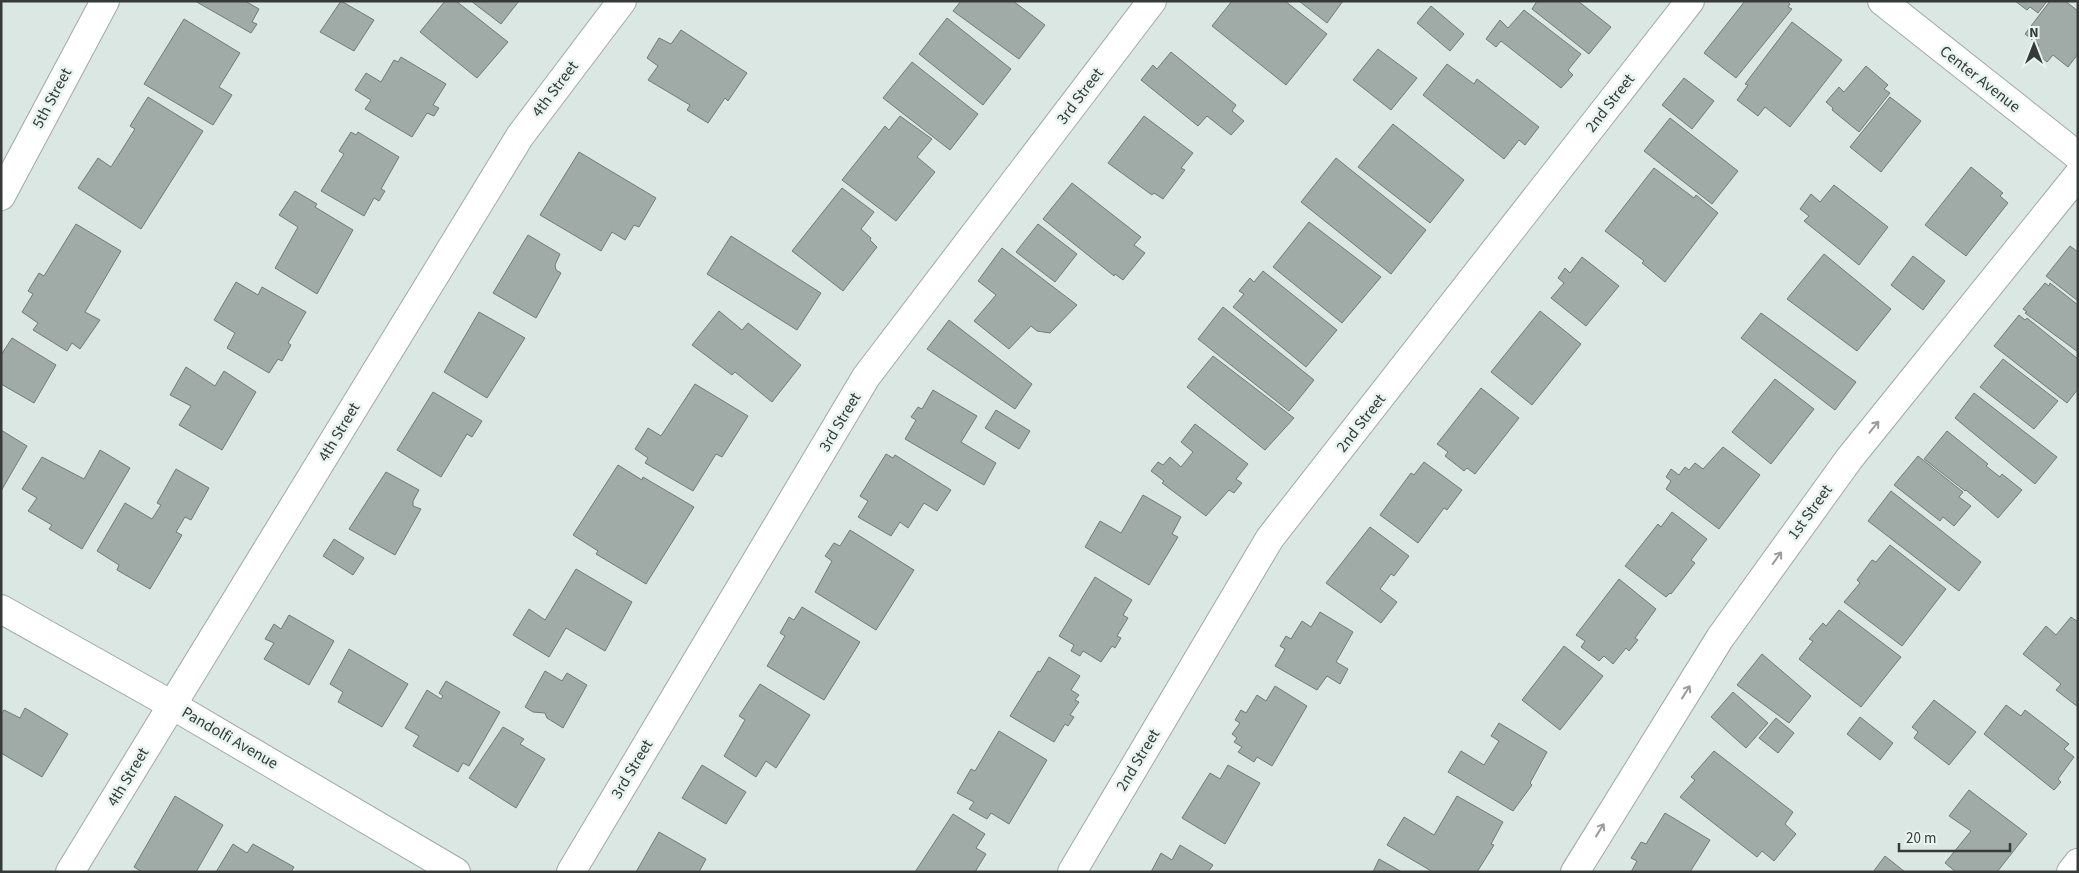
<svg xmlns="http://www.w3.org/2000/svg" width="2079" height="873" viewBox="0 0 2079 873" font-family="'Source Sans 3',sans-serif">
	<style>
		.building { fill: #a0aba7; stroke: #717b78 }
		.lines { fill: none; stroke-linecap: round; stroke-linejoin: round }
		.minor-casing { stroke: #9faaa6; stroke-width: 30 }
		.minor { stroke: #fff; stroke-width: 28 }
		.oneway { stroke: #9a9c9c }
		.labels { text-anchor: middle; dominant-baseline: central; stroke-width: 5; stroke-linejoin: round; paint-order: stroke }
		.street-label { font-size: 16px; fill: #363a39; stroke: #e8f4f0 }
	</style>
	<rect width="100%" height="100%" fill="#dbe7e3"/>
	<path class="building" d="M195 1H245L259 9 252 22 257 24 251 33Z
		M341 1 374 20 354 51 320 32Z
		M445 1H456L508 42 477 78 420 32Z
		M471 1H519L501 24Z
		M961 1H1013L1045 25 1019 59 953 11Z
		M1232 1H1285L1327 34 1286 85 1212 26Z
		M1299 1H1343L1327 23Z
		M1537 1H1578L1611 27 1589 54 1532 9Z
		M1745 1H1787L1790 4 1788 7 1792 9 1736 78 1704 53Z
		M2015 1H2047L2038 13 2030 7 2027 10Z
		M2050 1H2065L2078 11V54L2068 67 2053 55 2047 62 2034 51 2039 45 2025 34Z
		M1431 6 1464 34 1450 51 1417 23Z
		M1524 10 1581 54 1568 70 1573 75 1561 88 1501 41 1496 47 1486 39 1500 20 1508 28Z
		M947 18 1011 69 983 105 919 54Z
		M184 19 240 53 219 87 232 95 213 125 144 84Z
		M1792 22 1842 60 1790 127 1765 107 1758 116 1737 100 1748 85 1745 84Z
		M681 30 747 73 728 101 725 98 708 123 687 110 690 105 648 80 658 66 647 58 659 38 671 44Z
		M1378 49 1417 78 1391 110 1353 80Z
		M1171 52 1236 105 1232 111 1244 121 1231 135 1207 116 1198 126 1141 80 1153 65 1157 69Z
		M401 57 446 84 433 105 439 108 434 116 427 113 412 137 365 109 371 100 355 90 366 73 381 82 394 60 398 62Z
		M912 62 978 114 950 150 883 98Z
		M1447 64 1474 84 1477 79 1539 127 1525 145 1519 140 1504 159 1423 95Z
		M1866 66 1888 85 1884 89 1890 93 1859 132 1832 110 1833 108 1826 102 1839 87 1844 92Z
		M1684 78 1714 101 1692 129 1662 105Z
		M148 97 203 131 141 229 78 188 98 158 111 167 135 129 130 126Z
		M1890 97 1921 121 1881 172 1850 147Z
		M900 116 932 139 917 157 935 172 896 221 842 180 885 126 889 130Z
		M1144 116 1193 153 1181 168 1185 170 1163 199 1154 193 1152 195 1108 163Z
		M1670 118 1738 171 1712 204 1644 151Z
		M1393 124 1464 180 1430 223 1358 167Z
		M351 132 356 135 358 132 399 157 381 189 385 191 379 201 374 198 364 216 321 191 344 154 339 151Z
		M579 152 656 198 639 227 634 225 625 240 612 232 601 251 540 215Z
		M1336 158 1426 230 1391 274 1301 202Z
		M1971 167 2003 193 2000 196 2008 203 1966 256 1925 225Z
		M1654 168 1694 198 1696 195 1718 213 1665 282 1642 263 1644 261 1605 231Z
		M1072 183 1141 237 1134 245 1145 253 1123 280 1115 274 1114 276 1043 219Z
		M1834 185 1888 227 1859 265 1804 221 1809 216 1800 209 1811 194 1820 202Z
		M842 188 874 212 861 229 871 238 870 240 877 247 843 291 792 251Z
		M295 191 317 204 315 207 353 230 317 294 275 268 298 227 279 215Z
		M1309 222 1381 277 1342 323 1273 267Z
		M76 224 121 251 85 312 100 320 80 349 72 343 67 351 33 330 38 323 22 312 33 294 28 291 39 273 44 276Z
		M1038 224 1077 254 1055 282 1016 252Z
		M528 235 560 254 555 265 556 270 561 273 536 318 493 293Z
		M731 236 821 293 797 330 707 274Z
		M2070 246 2078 252V301L2046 276Z
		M1002 248 1077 305 1050 333 1037 331 1031 326 1009 349 974 321 996 295 978 281Z
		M1824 254 1891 309 1857 351 1787 299Z
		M1913 256 1945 281 1923 310 1891 285Z
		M1582 257 1619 286 1586 326 1551 298 1564 283 1558 278 1565 268 1570 273Z
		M1263 271 1337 330 1306 367 1233 307 1244 294 1239 291 1250 278 1254 282Z
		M236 282 258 295 262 287 306 312 288 343 291 345 282 361 278 359 269 373 227 348 235 333 214 320Z
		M2045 283 2049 286 2050 283 2078 305V352L2025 313 2027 312 2023 309Z
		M1223 307 1314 380 1289 411 1198 339Z
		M719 311 742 330 748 323 801 365 772 402 735 372 732 375 692 345Z
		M1540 311 1581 344 1532 405 1491 372Z
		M479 312 525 338 487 398 444 372Z
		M1761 313 1856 382 1835 410 1741 338Z
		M2019 315 2025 320 2027 318 2078 359V389L2067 403 1994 346Z
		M949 320 1032 384 1015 409 927 349Z
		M12 338 56 365 34 403 1 384V355Z
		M1213 356 1294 418 1265 450 1187 387Z
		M2003 359 2058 401 2034 429 1980 387Z
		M186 367 215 386 224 371 256 392 222 450 179 425 191 406 170 395Z
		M1775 379 1814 409 1771 464 1732 432Z
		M695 384 748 416 722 457 716 454 693 491 645 463 648 458 635 449 648 428 661 436Z
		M1481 388 1519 418 1475 474 1467 468 1464 471 1445 456 1448 452 1437 444Z
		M933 390 977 416 961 442 996 463 984 485 905 439 916 420 911 417 918 407 922 409Z
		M433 392 482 421 472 437 467 434 441 477 397 450Z
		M1974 393 2057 457 2035 484 1955 418Z
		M996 410 1030 431 1019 449 985 428Z
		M1195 424 1248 464 1236 479 1242 483 1234 493 1229 490 1206 516 1162 483 1164 481 1151 471 1158 462 1163 465 1170 457 1181 467 1193 452 1181 442Z
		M1 430 27 446 1 491Z
		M1947 431 1988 464 1986 466 2000 477 2002 474 2022 490 1998 518 1966 490 1965 491 1924 459Z
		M1723 447 1760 475 1719 529 1666 489 1671 481 1666 477 1671 469 1679 475 1685 467 1689 470 1695 463 1703 469Z
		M100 450 130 468 82 549 49 529 52 525 28 511 37 498 22 489 42 457 84 479Z
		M886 454 893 458 895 455 951 490 937 511 924 503 908 528 900 522 891 536 858 517 868 501 860 496Z
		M1918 456 1963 492 1959 497 1971 506 1954 526 1943 517 1940 521 1894 485Z
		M1424 462 1462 490 1447 510 1444 508 1418 543 1380 515 1411 473 1414 475Z
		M618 465 642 480 643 477 694 507 646 584 596 554 598 551 573 535Z
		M176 469 209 488 191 520 185 517 176 532 182 535 150 589 117 570 119 565 97 551 125 503 152 519 161 505 157 503Z
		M386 472 419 490 413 501V506L421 509 395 555 349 529Z
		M1891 491 1981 562 1959 591 1868 521Z
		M1143 495 1181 517 1172 534 1178 537 1149 585 1085 547 1100 521 1121 533Z
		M1672 512 1707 539 1691 560 1695 563 1671 594 1670 593 1666 597 1625 566 1658 524 1661 527Z
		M1370 527 1409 556 1394 576 1391 574 1380 589 1397 602 1381 623 1326 583Z
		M850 530 914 570 876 630 815 592 832 561 825 556 834 543 840 546Z
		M334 539 364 558 353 575 323 556Z
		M1890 545 1946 589 1902 646 1844 602 1860 583 1857 580 1872 560 1876 562Z
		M576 569 632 602 605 651 566 628 549 657 513 635 529 609 545 620Z
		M1095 577 1132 600 1123 615 1128 618 1117 636 1121 638 1115 648 1112 646 1101 662 1083 651 1080 656 1071 651 1074 645 1059 636Z
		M1619 579 1656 609 1635 638 1638 640 1629 651 1626 648 1613 664 1604 656 1599 661 1581 647 1585 641 1576 635Z
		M802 607 860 642 824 700 767 666 785 636 780 633 789 617 794 620Z
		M1839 610 1901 657 1861 707 1799 659 1813 641 1809 639 1823 623 1826 626Z
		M1320 612 1353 632 1336 662 1348 669 1340 684 1327 676 1317 690 1275 666 1285 649 1280 646 1286 636 1291 639 1302 621 1311 627Z
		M289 615 334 641 309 685 264 659 274 643 265 639 274 624 281 629Z
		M2071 617 2078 622V707L2056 690 2061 684 2023 654 2046 626 2056 635Z
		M1564 646 1603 676 1560 730 1522 700Z
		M349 649 408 684 382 727 338 702 343 692 330 684Z
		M1762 654 1811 696 1789 723 1737 685Z
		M1049 657 1080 676 1071 690 1079 695 1075 700 1079 702 1070 715 1074 717 1068 726 1065 724 1054 742 1010 716 1038 671 1040 672Z
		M545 671 562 681 567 673 587 685 563 728 547 718 545 713 533 712 525 707Z
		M446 681 500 712 469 766 463 763 458 772 413 746 419 736 405 728 427 690 441 699 443 696 439 693Z
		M760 684 810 715 776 768 766 761 756 777 724 756 745 720 739 716Z
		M1275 686 1307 706 1272 766 1257 757 1254 762 1238 752 1242 747 1234 742 1237 738 1232 734 1240 723 1235 720 1241 710 1246 713 1257 695 1266 701Z
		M1733 692 1768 723 1746 748 1711 717Z
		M1934 700 1976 732 1949 765 1914 738 1918 732 1912 727Z
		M2006 705 2021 716 2025 710 2069 744 2064 749 2074 757 2058 779 2061 782 2054 790 1984 734Z
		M25 708 68 734 42 777 1 753V714L4 710 20 718Z
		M1860 717 1893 743 1880 760 1847 734Z
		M1776 718 1794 733 1778 753 1759 738Z
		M1499 723 1547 752 1530 783 1532 785 1513 811 1448 772 1461 751 1484 765 1499 741 1491 736Z
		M503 727 524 739 520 744 545 759 516 808 469 778Z
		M999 731 1047 760 1009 824 991 813 987 819 969 809 974 802 957 793 971 769 975 771Z
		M1714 751 1793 812 1785 824 1796 834 1774 861 1762 851 1757 857 1680 797 1695 780 1691 777Z
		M702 765 746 792 726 824 682 798Z
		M1228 765 1260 783 1225 844 1182 818 1210 773 1220 779Z
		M1969 790 2027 834 1997 872H1956L1945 863 1971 831 1949 816Z
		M175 796 223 825 196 872H142L134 867Z
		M1457 796 1503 822 1491 844 1494 845 1477 872H1433L1387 845 1404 817 1434 835Z
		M1665 813 1710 840 1690 872H1631L1637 861 1631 858 1641 842 1646 844Z
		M953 814 985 834 976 848 986 854 975 872H915Z
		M659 832 706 859 699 872H636Z
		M233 844 247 853 253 844 294 867 291 872H216Z
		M1180 845 1213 865 1208 872H1151L1161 853 1172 860Z
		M1885 856 1905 872H1873Z
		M1379 859 1402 872H1373Z"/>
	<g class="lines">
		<g class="minor-casing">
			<path id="minor" d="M1882 1 2078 156
				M1 196 105 1
				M1 609 172 705 456 872
				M70 872 520 136 622 1
				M571 872 866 377 1152 1
				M1072 872 1270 538 1690 1
				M1575 872 1720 638 1849 459 2078 175
				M2071 872 2078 863"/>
		</g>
		<use href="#minor" class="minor"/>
	</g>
	<defs><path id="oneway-shaft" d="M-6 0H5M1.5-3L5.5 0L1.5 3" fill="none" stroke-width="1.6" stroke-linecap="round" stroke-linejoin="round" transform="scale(1.25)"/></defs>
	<g class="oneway">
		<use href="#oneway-shaft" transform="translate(1874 427) rotate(-51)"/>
		<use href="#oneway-shaft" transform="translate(1777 558) rotate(-54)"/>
		<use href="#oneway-shaft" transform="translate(1686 692) rotate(-58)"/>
		<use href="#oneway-shaft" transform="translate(1600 830) rotate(-58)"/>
	</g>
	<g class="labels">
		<g class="street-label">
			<text transform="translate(1980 79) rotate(38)">Center Avenue</text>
			<text transform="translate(555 89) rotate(-53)">4th Street</text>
			<text transform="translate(1080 96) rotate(-53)">3rd Street</text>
			<text transform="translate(52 98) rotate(-62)">5th Street</text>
			<text transform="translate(1610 103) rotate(-52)">2nd Street</text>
			<text transform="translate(840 422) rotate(-59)">3rd Street</text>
			<text transform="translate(1361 423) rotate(-52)">2nd Street</text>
			<text transform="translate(339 432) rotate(-59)">4th Street</text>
			<text transform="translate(1810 512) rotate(-54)">1st Street</text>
			<text transform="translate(230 738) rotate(30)">Pandolfi Avenue</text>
			<text transform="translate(1138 760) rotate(-59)">2nd Street</text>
			<text transform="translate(632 769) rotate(-59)">3rd Street</text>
			<text transform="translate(128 777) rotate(-59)">4th Street</text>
		</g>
	</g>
	<rect width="2079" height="873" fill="none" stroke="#363a39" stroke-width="5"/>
	<g transform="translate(2034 45)" stroke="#e8f4f0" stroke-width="4" paint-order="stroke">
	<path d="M0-4L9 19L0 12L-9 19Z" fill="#363a39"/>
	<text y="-8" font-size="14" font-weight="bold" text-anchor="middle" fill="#363a39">N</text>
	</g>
	<path d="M1899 843v8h111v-8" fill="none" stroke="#363a39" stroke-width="2.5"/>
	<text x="1906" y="843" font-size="15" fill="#363a39" stroke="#e8f4f0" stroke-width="4" paint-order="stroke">20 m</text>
</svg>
